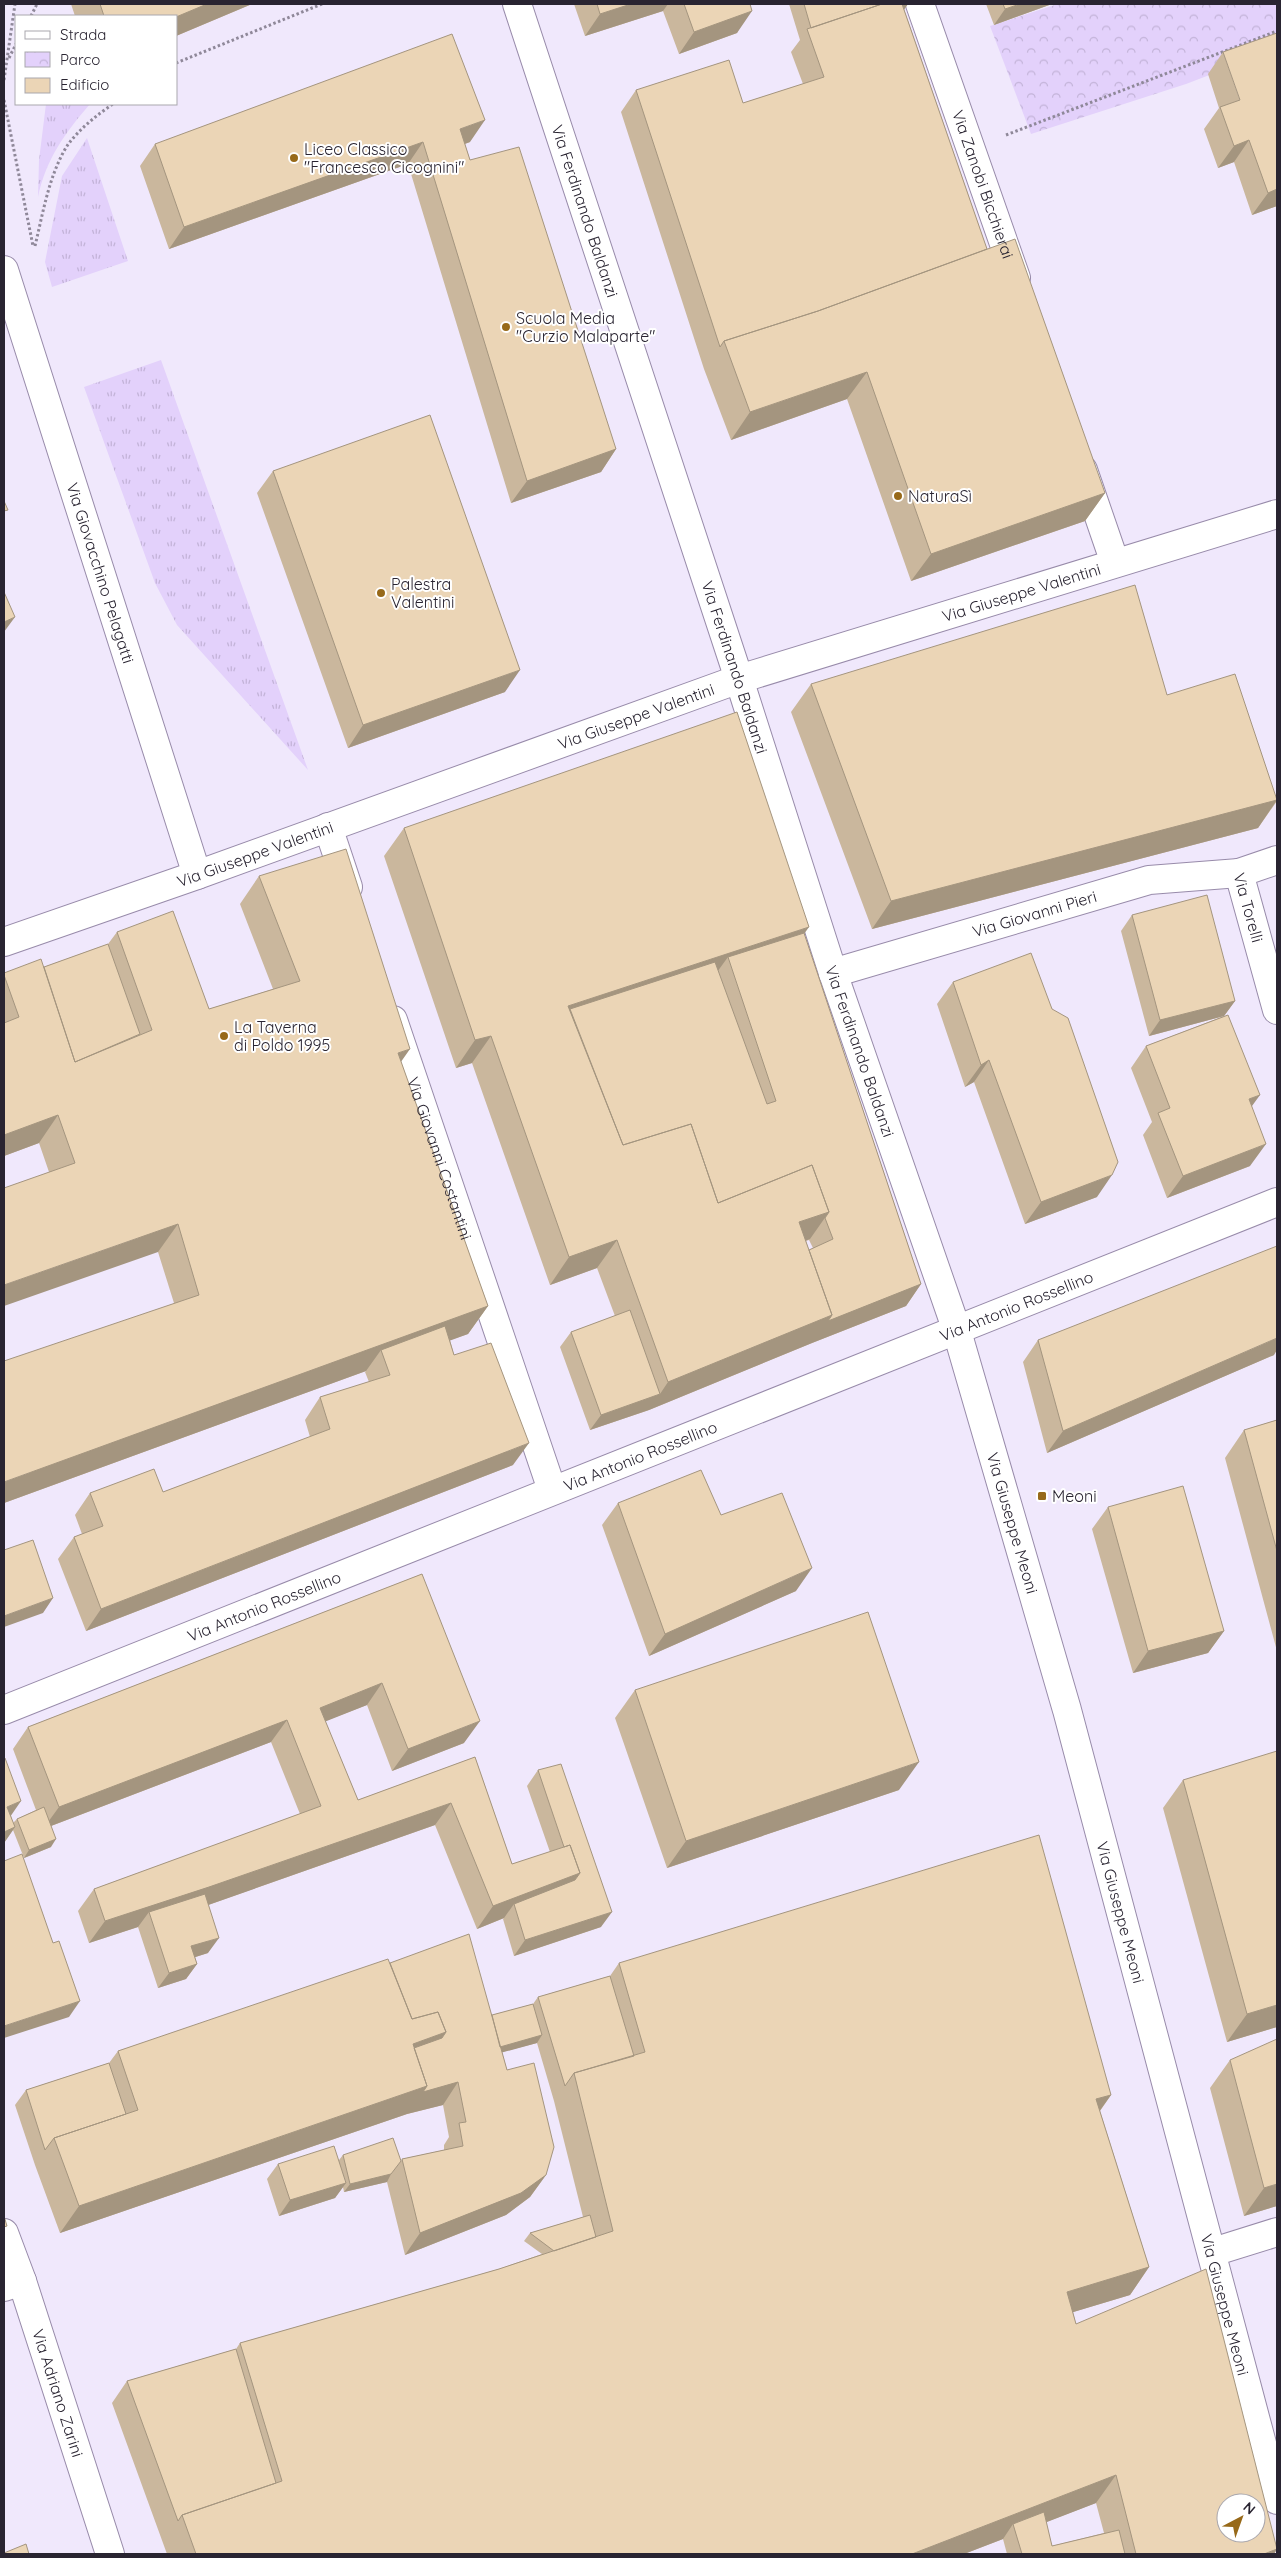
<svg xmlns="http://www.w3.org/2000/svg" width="1281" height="2558" viewBox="0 0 1281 2558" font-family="Quicksand,sans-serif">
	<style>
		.grass { fill: url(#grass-tufts) }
		.park { fill: url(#park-crowns) }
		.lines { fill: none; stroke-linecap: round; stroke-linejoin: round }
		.minor-casing { stroke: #988baa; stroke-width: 30 }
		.tertiary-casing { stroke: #988baa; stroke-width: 30 }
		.path { stroke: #8f8899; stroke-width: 3; stroke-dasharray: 2.5 2.5; stroke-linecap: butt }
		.minor { stroke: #fff; stroke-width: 28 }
		.tertiary { stroke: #fff; stroke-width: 28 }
		.wall { fill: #cab79d; fill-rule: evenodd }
		.shaded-wall { fill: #a4957f }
		.building { fill: #ebd5b6; stroke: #a4957f; fill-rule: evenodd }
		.poi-dot { fill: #976919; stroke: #fff; stroke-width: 2 }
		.labels { text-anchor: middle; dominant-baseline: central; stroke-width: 4; stroke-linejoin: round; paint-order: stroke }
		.poi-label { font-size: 16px; fill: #292431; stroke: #fff; text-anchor: start }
		.street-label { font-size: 16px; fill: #292431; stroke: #fff }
	</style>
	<defs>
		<pattern id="grass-tufts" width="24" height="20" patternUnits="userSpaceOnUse" patternTransform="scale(1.25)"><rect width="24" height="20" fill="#e3d1fb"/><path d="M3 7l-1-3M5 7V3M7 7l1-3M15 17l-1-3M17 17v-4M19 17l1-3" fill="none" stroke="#c3b3d8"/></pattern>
		<pattern id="park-crowns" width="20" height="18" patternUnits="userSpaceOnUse" patternTransform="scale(1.25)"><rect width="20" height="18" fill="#e3d1fb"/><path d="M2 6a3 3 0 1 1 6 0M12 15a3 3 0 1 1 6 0" fill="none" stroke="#c3b3d8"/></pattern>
	</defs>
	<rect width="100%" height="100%" fill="#f0e8fc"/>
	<path class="grass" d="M46 104H90C65 133 46 159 38 197L39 160Z
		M87 138 128 261 52 287 45 262 62 176Z
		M161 360 308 770 177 625 155 583 84 387Z"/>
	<path class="park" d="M1058 4H1277V49L1186 84 1031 134 990 26Z"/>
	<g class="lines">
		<g class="minor-casing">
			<g id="minor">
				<path id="s1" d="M517 4 739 679 833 973 956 1328 1067 1710 1277 2500"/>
				<path id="s2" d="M920 4 1016 278"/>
				<path id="s3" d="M4 270 197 875"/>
				<path d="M1083 470 1115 563"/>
				<path d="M328 827 348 887"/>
				<path id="s4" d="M1277 860 1239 873 1277 1010"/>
				<path id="s5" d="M833 973 1149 880 1239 873"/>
				<path id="s6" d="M393 1020 552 1490"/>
				<path id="s7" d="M4 1710 1277 1202"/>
				<path d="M1213 2252 1277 2232"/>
				<path d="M4 2287 22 2281"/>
			</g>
		</g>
		<g class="tertiary-casing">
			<g id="tertiary">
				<path id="s8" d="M4 942 197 875 739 679 1277 514"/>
				<path id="s9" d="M4 2233 22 2281 110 2554"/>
			</g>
		</g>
		<path class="path" d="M31 16 37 4
			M9 58 16 44
			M176 63 322 4
			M4 80 15 4
			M4 100 33 246
			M1006 135 1277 31
			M35 246C43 213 49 175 67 146 78 130 98 114 113 104"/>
		<use href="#minor" class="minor"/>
		<use href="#tertiary" class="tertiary"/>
	</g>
	<path class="wall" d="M71 4H252L176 36V16H75Z
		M574 4H750L737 33 679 54 663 11 585 36Z
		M789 4H908L904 9 987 249 1105 493 1085 521 911 581 847 399 731 440 704 369 621 112 636 90 743 103 803 84 791 52 800 40Z
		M986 4H1052L994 25Z
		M1223 52 1277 206 1252 215 1234 162 1218 168 1204 129 1219 108 1208 74Z
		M470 142 465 144 470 160 616 449 601 472 511 503 408 164 169 249 140 166 155 144Z
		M273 471 505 692 348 748 257 493Z
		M811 684 1167 695 1277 799V801L1258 828 872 929 791 712Z
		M404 828 804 933 921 1284 906 1306 812 1343 649 1410 590 1430 560 1347 571 1332 615 1316 597 1268 550 1285 472 1063 456 1068 384 856ZM809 1240 813 1248 809 1250 806 1241Z
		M259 876 401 1062 488 1306 468 1334 450 1340 454 1355 513 1465 86 1631 58 1559 74 1537 82 1534 75 1515 90 1493 163 1492 310 1437 305 1420 320 1397 369 1382 365 1372 366 1371 4 1503 174 1303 158 1252 49 1172 39 1143 4 1156V973L44 967 108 944 117 932 209 1009 273 989 240 904Z
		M1132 915 1235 1001 1224 1016 1251 1106 1250 1166 1167 1198 1143 1135 1152 1122 1131 1068 1146 1046 1224 1016 1149 1036 1121 931Z
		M953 982 1052 1009 1097 1197 1025 1224 974 1082 965 1087 937 1004Z
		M1038 1340 1274 1355 1047 1453 1023 1362Z
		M1277 1420V1651L1225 1458 1244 1430Z
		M618 1503 796 1591 649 1656 602 1525Z
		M1108 1507 1224 1631 1208 1653 1133 1673 1092 1529Z
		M422 1574 464 1743 392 1771 367 1705 325 1721 358 1800 475 1757 512 1864 550 1852 527 1786 538 1770 601 1927 514 1956 503 1919 504 1918 477 1929 435 1825 208 1905V1953L195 1957 197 1964 186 1979 158 1988 138 1927 89 1943 78 1911 94 1889 300 1814 271 1742 51 1826V1847L24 1858 13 1830 4 1843 11 1816 13 1823 17 1819 36 1810 13 1749 28 1727Z
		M635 1690 899 1790 667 1868 615 1718Z
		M1183 1780 1277 2027 1227 2042 1163 1808Z
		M390 1963 492 2015 533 2004 538 1997 610 1976 619 1963 1111 2095 1100 2111 1149 2267 1130 2295 1073 2312 1076 2324 1277 2549 1274 2554H1007L1003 2539 964 2554H167L112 2403 127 2381 236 2349 240 2343 499 2269 542 2254 524 2241 530 2233 583 2217 554 2101 537 2043 502 2052 507 2070 546 2175 530 2197 506 2215 405 2255 387 2182 344 2192 343 2187 335 2198 279 2216 267 2179 278 2164 339 2160 343 2155 401 2161 402 2159 444 2150V2145L449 2137 443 2105 407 2114 60 2233 35 2165 15 2105 26 2090 109 2063 118 2051ZM1096 2503 1104 2533 1052 2546 1046 2522Z
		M1230 2060 1277 2206 1244 2216 1210 2088Z"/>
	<path class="shaded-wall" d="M207 4H252L176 36V17Z
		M631 4H668L663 11 585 36 600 14Z
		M897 4H908L901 14Z
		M1020 4H1052L994 25 1005 9Z
		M752 11 737 33 679 54 694 32Z
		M485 120 470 142 444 151 460 129Z
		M1249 140 1234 162 1218 168 1234 146Z
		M423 142 408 164 169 249 184 227Z
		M1277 189V206L1252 215 1268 193Z
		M867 372 847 399 731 440 750 412Z
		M616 449 601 472 511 503 527 481Z
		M1105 493 1085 521 911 581 931 554Z
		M15 617 4 632V622Z
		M520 670 505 692 348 748 363 725Z
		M1277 800 1258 828 872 929 891 901Z
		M809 927 789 955 728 957 712 979 570 1026 568 1006Z
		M1235 1001 1224 1016 1149 1036 1160 1020Z
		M491 1036 472 1063 456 1068 475 1040Z
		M410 1049 391 1076 398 1053Z
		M989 1060 974 1082 965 1087 981 1065Z
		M1260 1095 1244 1117 1249 1099Z
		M58 1115 39 1143 4 1156V1135Z
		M1266 1144 1250 1166 1167 1198 1183 1176Z
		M1112 1175 1097 1197 1025 1224 1041 1202Z
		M829 1212 810 1239 780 1250 799 1222Z
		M178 1224 158 1252 4 1306V1285Z
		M617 1240 597 1268 550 1285 569 1257Z
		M921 1284 906 1306 812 1343 649 1410 590 1430 601 1415 660 1394 668 1382 832 1315Z
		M488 1306 468 1334 386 1364 381 1350 366 1371 4 1503V1482Z
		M1277 1338V1350L1274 1355 1047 1453 1063 1431Z
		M529 1443 513 1465 86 1631 101 1609Z
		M812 1568 796 1591 649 1656 665 1634Z
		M53 1598 43 1613 4 1627V1616Z
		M1224 1631 1208 1653 1133 1673 1148 1651Z
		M382 1683 367 1705 304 1730 320 1708Z
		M287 1720 271 1742 43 1829 59 1807Z
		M480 1721 464 1743 392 1771 408 1749Z
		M919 1762 899 1790 667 1868 686 1841Z
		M21 1801 10 1817 7 1807Z
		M451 1803 435 1825 194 1910 149 1912 138 1927 89 1943 105 1921Z
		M15 1827 4 1843V1832Z
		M56 1839 51 1847 24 1858 29 1850Z
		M580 1873 564 1895 514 1904 504 1918 477 1929 493 1906Z
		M612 1912 601 1927 514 1956 525 1940Z
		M219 1938 208 1953 180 1962 191 1946Z
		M197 1964 186 1979 158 1988 169 1973Z
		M80 2001 69 2017 4 2038V2026Z
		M1277 2005V2027L1227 2042 1247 2014Z
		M446 2032 427 2060 409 2050 413 2044Z
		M542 2035 537 2043 482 2058 488 2050Z
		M458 2082 443 2105 407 2114 60 2233 79 2206 427 2086Z
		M1111 2095 1091 2123 1096 2099Z
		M391 2174 387 2182 344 2192 350 2184Z
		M546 2175 530 2197 506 2215 405 2255 420 2233Z
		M346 2183 335 2198 279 2216 290 2200Z
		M1277 2184V2206L1244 2216 1264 2188Z
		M1149 2267 1130 2295 1047 2320 1067 2292Z
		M1116 2475 1096 2503 1016 2534 1013 2524 1003 2539 964 2554H912Z
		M1277 2549 1274 2554H1264Z"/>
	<path class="building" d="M100 4H207L176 17V16H104Z
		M597 4H631L600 14Z
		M684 4H750L752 11 694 32Z
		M804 4H882L811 28Z
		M882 4H902L987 249 818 311 724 341 720 347 636 90 729 60 743 103 824 77 807 29Z
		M1003 4H1020L1005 9Z
		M1277 33V189L1268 193 1249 140 1234 146 1220 107 1240 100 1223 52Z
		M452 34 485 120 460 129 470 160 519 147 616 449 527 481 423 142 184 227 155 144Z
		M1015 239 1105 493 931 554 867 372 750 412 724 341 818 311Z
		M430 415 520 670 363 725 273 471Z
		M4 501 8 510 4 511Z
		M1135 585 1167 695 1235 674 1277 800 891 901 811 684Z
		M4 592 15 617 4 622Z
		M737 712 809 927 568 1006 623 1145 691 1124 718 1203 812 1165 829 1212 799 1222 832 1315 668 1382 617 1240 569 1257 491 1036 475 1040 404 828Z
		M346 849 410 1049 398 1053 488 1306 4 1482V1361L199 1295 178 1224 4 1285V1188L75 1163 58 1115 4 1135V1023L19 1017 4 975V973L41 959 75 1062 152 1030 117 932 173 911 209 1009 300 981 259 876Z
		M1207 895 1235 1001 1160 1020 1132 915Z
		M804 933 921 1284 828 1321 832 1315 809 1250 833 1239 825 1218 829 1212 812 1165 718 1203 691 1124 623 1145 570 1009 715 962 767 1104 776 1101 728 957Z
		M108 944 140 1034 75 1062 44 967Z
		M1031 953 1052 1009 1068 1018 1118 1162 1112 1175 1041 1202 989 1060 981 1065 953 982Z
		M1228 1015 1260 1095 1249 1099 1266 1144 1183 1176 1158 1113 1170 1108 1146 1046Z
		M1277 1246V1338L1063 1431 1038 1340Z
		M630 1310 660 1394 601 1415 571 1332Z
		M445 1326 454 1355 491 1343 529 1443 101 1609 74 1537 103 1526 90 1493 154 1469 163 1492 330 1429 320 1397 390 1375 381 1350Z
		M1277 1420V1551L1244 1430Z
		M701 1470 721 1515 782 1493 812 1568 665 1634 618 1503Z
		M1183 1486 1224 1631 1148 1651 1108 1507Z
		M33 1540 53 1598 4 1616V1550Z
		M422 1574 480 1721 408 1749 382 1683 320 1708 358 1800 475 1757 512 1864 570 1845 580 1873 493 1906 451 1803 209 1887 105 1921 94 1889 321 1806 287 1720 59 1807 28 1727Z
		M868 1612 919 1762 686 1841 635 1690Z
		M1277 1751V2005L1247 2014 1183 1780Z
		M4 1758H5L21 1801 7 1807 15 1827 4 1832Z
		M561 1764 612 1912 525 1940 514 1904 575 1880 580 1873 570 1845 564 1847 538 1770Z
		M44 1807 56 1839 29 1850 17 1819Z
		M1039 1835 1111 2095 1096 2099 1149 2267 1067 2292 1076 2324 1206 2269 1277 2549 1264 2554H1136L1116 2475 912 2554H196L182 2515 282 2481 240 2343 499 2269 613 2231 574 2073 645 2052 619 1963ZM1226 2503H1256V2533H1226Z
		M22 1854 53 1943 59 1941 80 2001 4 2026V1861Z
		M205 1894 219 1938 191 1946 197 1964 169 1973 149 1912Z
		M469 1934 507 2070 534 2063 554 2147 546 2175 521 2193 420 2233 402 2159 463 2146 459 2123 466 2122 458 2082 423 2092 427 2086 414 2048 442 2038 446 2032 438 2012 412 2019 390 1963Z
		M388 1959 412 2019 438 2012 446 2032 413 2044 427 2086 79 2206 54 2138 138 2110 118 2051Z
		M610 1976 634 2056 574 2073 565 2086 538 1997Z
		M533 2004 542 2035 500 2047 492 2015Z
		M1277 2039V2184L1264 2188 1230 2060Z
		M109 2063 126 2114 54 2138 45 2150 26 2090Z
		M393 2138 401 2161 391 2174 350 2184 343 2155Z
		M334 2146 346 2183 290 2200 278 2164Z
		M590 2215 596 2237 554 2251 530 2233Z
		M4 2216 7 2226 4 2227Z
		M236 2349 276 2483 182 2515 178 2521 127 2381Z
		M1044 2512 1052 2546 1119 2530 1125 2554H1022L1013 2524Z
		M26 2544 29 2554H4V2553Z"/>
	<g class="poi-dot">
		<circle cx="294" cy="158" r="5"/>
		<circle cx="506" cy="327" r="5"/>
		<circle cx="898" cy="496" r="5"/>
		<circle cx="381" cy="593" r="5"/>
		<circle cx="224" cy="1036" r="5"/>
		<rect x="1037" y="1491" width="10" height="10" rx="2.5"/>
	</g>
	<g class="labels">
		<g class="poi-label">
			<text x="304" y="149">Liceo Classico<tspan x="304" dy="18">"Francesco Cicognini"</tspan></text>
			<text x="516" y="318">Scuola Media<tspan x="516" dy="18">"Curzio Malaparte"</tspan></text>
			<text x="908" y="496">NaturaSì</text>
			<text x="391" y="584">Palestra<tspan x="391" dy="18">Valentini</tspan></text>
			<text x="234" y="1027">La Taverna<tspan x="234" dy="18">di Poldo 1995</tspan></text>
			<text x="1052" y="1496">Meoni</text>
		</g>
		<g class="street-label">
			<text stroke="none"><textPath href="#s2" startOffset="191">Via Zanobi Bicchierai</textPath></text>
			<text stroke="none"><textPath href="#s1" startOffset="218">Via Ferdinando Baldanzi</textPath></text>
			<text stroke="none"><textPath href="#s3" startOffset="318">Via Giovacchino Pelagatti</textPath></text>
			<text stroke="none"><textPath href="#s8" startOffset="1076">Via Giuseppe Valentini</textPath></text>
			<text stroke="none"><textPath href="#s1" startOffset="698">Via Ferdinando Baldanzi</textPath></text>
			<text stroke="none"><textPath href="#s8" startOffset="671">Via Giuseppe Valentini</textPath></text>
			<text stroke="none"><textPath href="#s8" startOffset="266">Via Giuseppe Valentini</textPath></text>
			<text stroke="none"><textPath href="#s4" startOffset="76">Via Torelli</textPath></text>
			<text stroke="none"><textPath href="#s5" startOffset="210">Via Giovanni Pieri</textPath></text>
			<text stroke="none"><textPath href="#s1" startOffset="1102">Via Ferdinando Baldanzi</textPath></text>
			<text stroke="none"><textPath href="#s6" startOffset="146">Via Giovanni Costantini</textPath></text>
			<text stroke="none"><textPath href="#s7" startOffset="1090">Via Antonio Rossellino</textPath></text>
			<text stroke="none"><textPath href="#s7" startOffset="685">Via Antonio Rossellino</textPath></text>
			<text stroke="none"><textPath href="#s1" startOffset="1598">Via Giuseppe Meoni</textPath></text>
			<text stroke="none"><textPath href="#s7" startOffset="280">Via Antonio Rossellino</textPath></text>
			<text stroke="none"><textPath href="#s1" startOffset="2002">Via Giuseppe Meoni</textPath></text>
			<text stroke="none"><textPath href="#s1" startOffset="2408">Via Giuseppe Meoni</textPath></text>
			<text stroke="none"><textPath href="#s9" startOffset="169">Via Adriano Zarini</textPath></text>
		</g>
	</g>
	<rect width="1281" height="2558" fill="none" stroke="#292431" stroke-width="10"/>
	<rect x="15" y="15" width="162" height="90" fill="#ffffff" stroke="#a9a7ad"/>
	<rect x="25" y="31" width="25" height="8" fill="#ffffff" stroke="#a9a7ad"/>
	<text x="60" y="40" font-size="15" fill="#292431">Strada</text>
	<rect x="25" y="52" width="25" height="15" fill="url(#park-crowns)" stroke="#a9a7ad"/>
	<text x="60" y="65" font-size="15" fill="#292431">Parco</text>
	<rect x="25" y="78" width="25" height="15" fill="#ebd5b6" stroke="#a9a7ad"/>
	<text x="60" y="90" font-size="15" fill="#292431">Edificio</text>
	<g transform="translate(1241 2518) rotate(41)"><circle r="24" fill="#ffffff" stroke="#a9a7ad"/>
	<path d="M0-4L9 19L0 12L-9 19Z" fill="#976919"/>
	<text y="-8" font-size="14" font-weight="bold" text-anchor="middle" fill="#292431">N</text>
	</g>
</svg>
